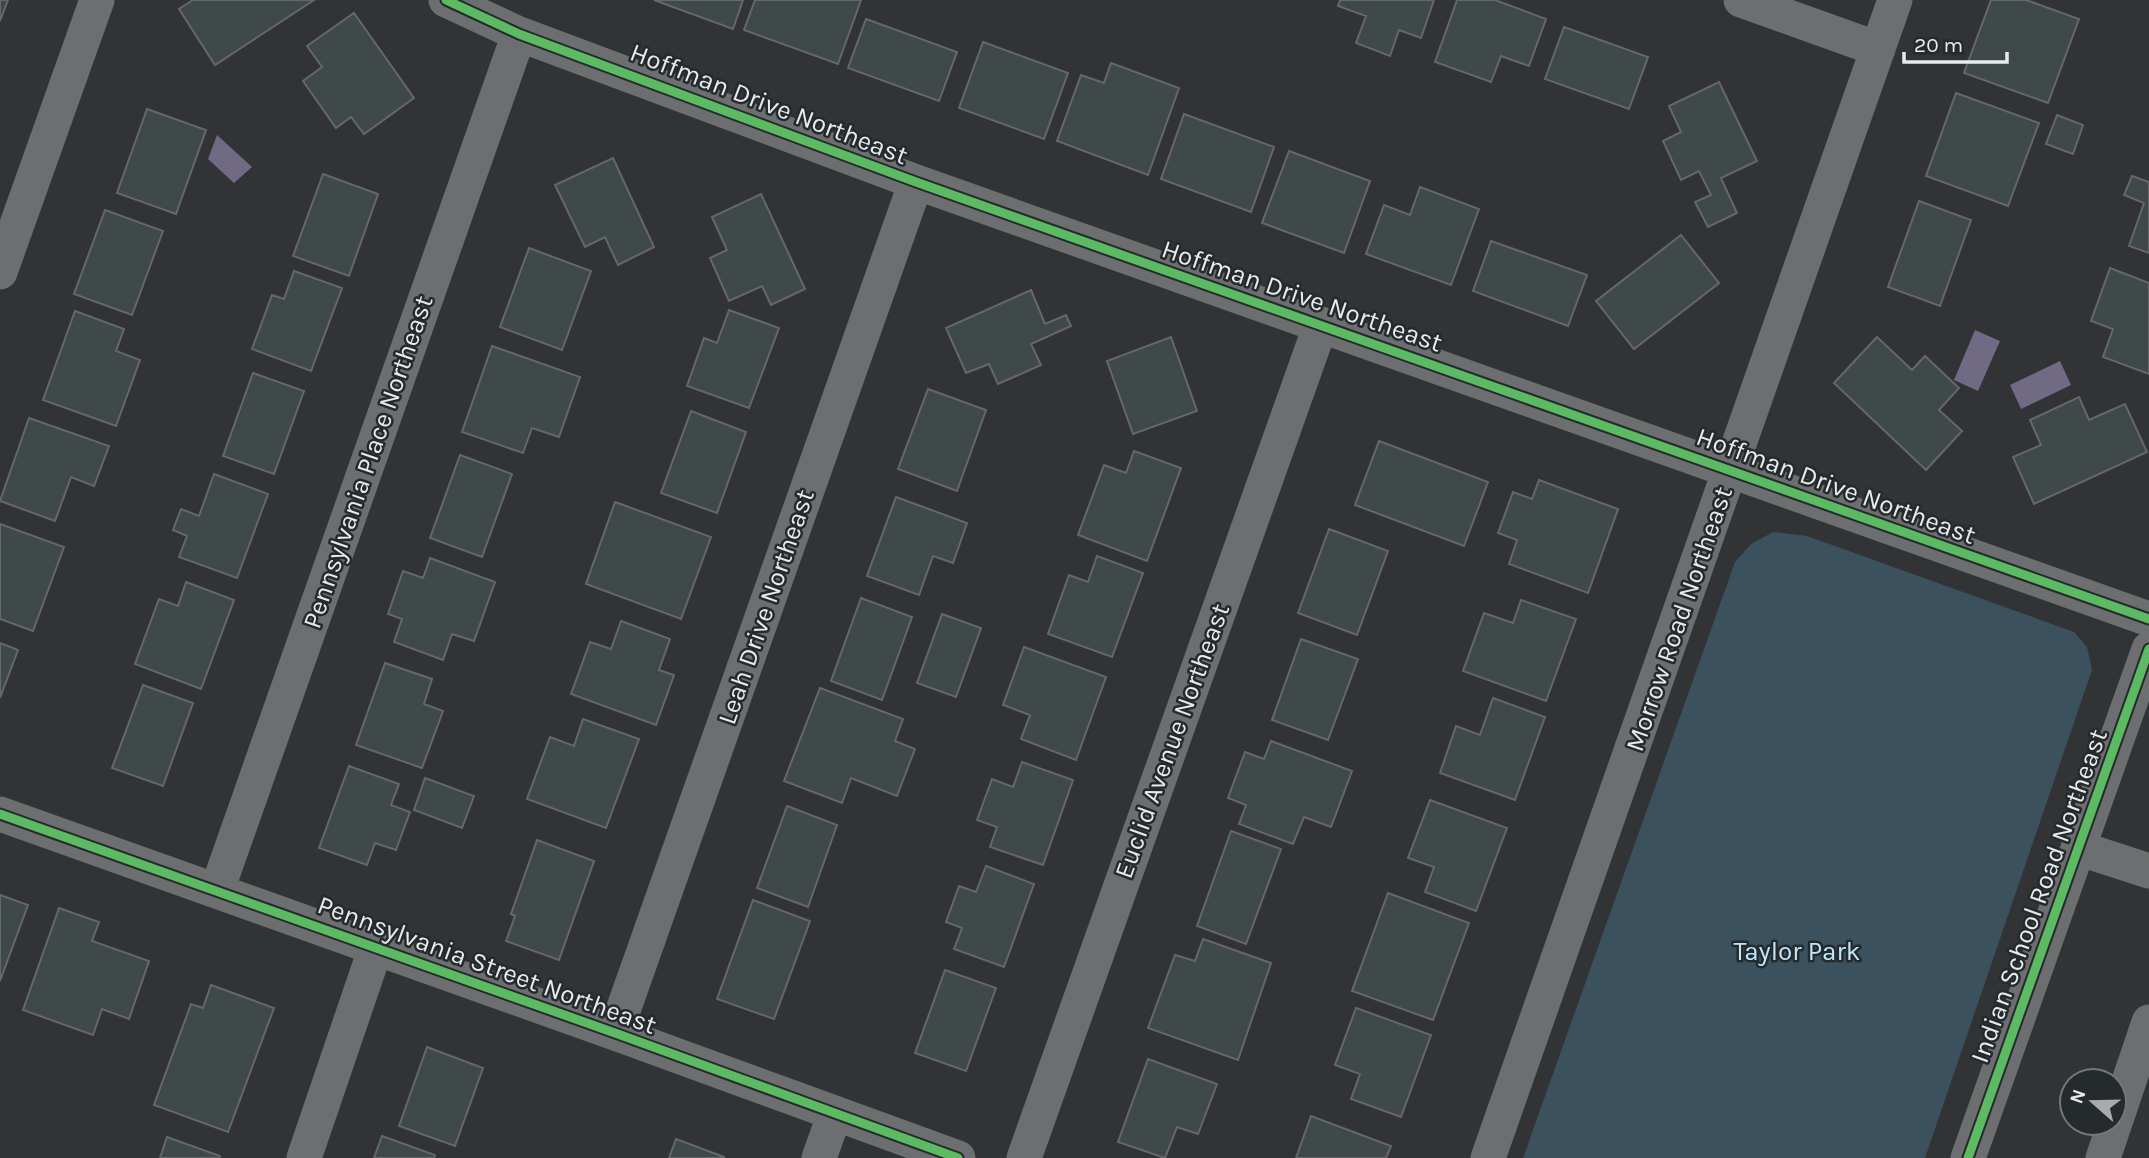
<svg xmlns="http://www.w3.org/2000/svg" width="2149" height="1158" viewBox="0 0 2149 1158" font-family="Karla,sans-serif">
	<style>
		.green { fill: #3b515d }
		.water { fill: #706a85 }
		.building { fill: #3f494a; stroke: #656768; stroke-width: 2 }
		.lines { fill: none; stroke-linecap: round; stroke-linejoin: round }
		.minor { stroke: #6d6e6f; stroke-width: 35 }
		.cycleway-casing { stroke: #252a2d; stroke-width: 13 }
		.cycleway { stroke: #5cba63; stroke-width: 9 }
		.labels { text-anchor: middle; dominant-baseline: central; stroke-width: 5; stroke-linejoin: round; paint-order: stroke }
		.street-label { font-size: 26px; fill: #e8ebed; stroke: #252a2d }
		.park-label { font-size: 26px; fill: #c2e6fa; stroke: #252a2d }
	</style>
	<rect width="100%" height="100%" fill="#313335"/>
	<path class="green" d="M1773 532 1807 536 2074 632 2087 647 2092 670 1925 1158H1523L1735 562 1751 544Z"/>
	<path class="water" d="M217 135 252 167 234 183 208 159Z
		M1975 330 2000 341 1978 391 1954 380Z
		M2060 361 2071 385 2021 409 2010 385Z"/>
	<path class="building" d="M0 0H8L0 21Z
		M193 0H314L215 65 179 9Z
		M654 0H743L733 29Z
		M755 0H861L838 64 744 30Z
		M1340 0H1434L1421 38 1399 30 1390 56 1356 43 1366 16 1338 6Z
		M1457 0H1495L1546 19 1529 66 1501 56 1491 82 1435 62Z
		M1991 0H2026L2079 19 2048 103 1964 73Z
		M354 13 414 98 364 134 351 117 336 128 303 81 322 67 307 46Z
		M866 19 957 52 939 101 848 68Z
		M1564 27 1648 57 1629 109 1545 79Z
		M983 42 1068 73 1044 139 959 108Z
		M1111 63 1179 88 1148 175 1057 141 1081 75 1104 83Z
		M1719 82 1757 161 1721 178 1737 213 1708 227 1695 202 1711 195 1699 171 1681 180 1663 141 1681 132 1669 106Z
		M1956 93 2039 123 2008 206 1926 176Z
		M147 109 206 130 176 214 117 193Z
		M1184 114 1274 147 1251 212 1161 179Z
		M2057 115 2083 125 2073 154 2046 144Z
		M1289 151 1370 181 1344 253 1262 223Z
		M613 158 654 247 618 265 605 237 585 247 555 185Z
		M323 174 378 194 349 276 293 256Z
		M2132 176 2149 182V253L2129 246 2144 203 2124 195Z
		M1420 187 1479 209 1451 285 1366 254 1384 205 1410 215Z
		M761 194 805 289 771 305 762 286 729 301 710 258 727 250 712 217Z
		M1919 201 1971 220 1940 306 1888 287Z
		M105 210 163 231 132 315 74 294Z
		M1681 235 1719 283 1634 349 1596 301Z
		M1491 241 1587 275 1568 326 1473 291Z
		M529 248 591 271 562 350 500 327Z
		M2110 268 2149 283V374L2103 357 2113 329 2091 321Z
		M294 271 342 288 311 371 252 349 272 295 284 299Z
		M1031 290 1045 324 1066 315 1071 326 1031 344 1041 365 998 384 989 364 966 373 946 328Z
		M729 310 779 328 749 408 687 386 704 338 717 343Z
		M75 311 124 329 116 351 140 360 116 426 43 400Z
		M1171 337 1197 411 1133 434 1107 361Z
		M1877 337 1912 370 1925 356 1959 388 1939 410 1962 431 1926 470 1834 383Z
		M492 346 580 377 559 437 532 428 523 453 462 432Z
		M253 373 304 391 274 474 223 456Z
		M928 389 986 410 957 491 898 469Z
		M2079 397 2089 420 2125 404 2147 452 2034 504 2013 457 2041 445 2030 420Z
		M691 411 746 432 717 513 661 493Z
		M29 418 109 446 94 486 71 477 55 521 0 501Z
		M1379 441 1488 482 1464 546 1355 505Z
		M1134 451 1181 468 1147 561 1078 535 1104 465 1126 473Z
		M460 455 512 474 482 557 430 538Z
		M214 474 268 494 237 578 179 557 187 536 173 530 181 509 199 516Z
		M1539 480 1618 509 1588 593 1509 564 1517 540 1498 533 1513 492 1532 499Z
		M896 497 967 523 953 563 933 556 919 595 867 576Z
		M615 502 711 537 681 619 586 584Z
		M0 524 64 547 33 631 0 619Z
		M1329 529 1388 551 1357 635 1298 613Z
		M1097 556 1143 573 1112 657 1048 634 1069 575 1088 582Z
		M430 558 495 582 474 641 452 634 443 660 394 642 402 619 388 614 403 571 423 578Z
		M186 582 234 600 201 689 135 664 159 599 178 606Z
		M861 598 912 617 882 700 831 681Z
		M1521 600 1576 619 1546 701 1463 671 1484 613 1513 623Z
		M942 614 981 628 956 697 917 683Z
		M621 621 670 639 659 670 674 675 656 725 571 694 590 642 611 649Z
		M1301 639 1358 659 1328 740 1272 720Z
		M0 643 18 650 0 698Z
		M1024 647 1106 677 1076 760 1021 739 1030 715 1003 705Z
		M385 663 432 679 424 704 443 711 422 768 356 745Z
		M143 685 193 703 163 786 112 768Z
		M820 688 903 719 895 741 915 749 897 796 851 778 842 803 784 781Z
		M1493 698 1545 717 1515 800 1440 773 1456 726 1480 735Z
		M583 719 639 739 606 828 527 799 550 737 574 746Z
		M1271 741 1352 771 1331 827 1304 817 1293 844 1239 824 1246 805 1228 798 1245 752 1264 759Z
		M1022 762 1073 780 1043 865 990 847 997 827 977 820 992 779 1013 787Z
		M349 766 399 784 391 805 410 812 396 850 375 843 367 865 319 848Z
		M425 778 474 796 462 828 414 810Z
		M1430 800 1507 828 1476 911 1425 892 1434 867 1408 858Z
		M787 806 837 825 808 907 757 888Z
		M1231 831 1281 849 1246 944 1197 926Z
		M537 840 594 861 559 960 506 941 515 916 511 914Z
		M986 866 1034 884 1004 967 954 949 962 928 946 922 959 886 976 892Z
		M1388 893 1469 923 1433 1020 1352 991Z
		M0 895 28 905 0 981Z
		M753 900 810 921 774 1019 717 999Z
		M59 908 99 922 92 941 149 961 129 1019 102 1009 93 1035 23 1010Z
		M1203 939 1271 963 1238 1060 1148 1028 1175 955 1195 961Z
		M945 970 996 988 966 1071 915 1053Z
		M211 985 274 1008 228 1132 154 1105 191 1004 203 1008Z
		M1356 1008 1431 1035 1401 1117 1351 1099 1360 1074 1335 1065Z
		M427 1047 483 1068 455 1146 399 1126Z
		M1148 1059 1217 1084 1198 1134 1177 1127 1165 1158 1118 1142Z
		M1311 1116 1391 1146 1386 1158H1296Z
		M382 1136 435 1155 434 1158H374Z
		M167 1137 220 1156 219 1158H160Z
		M676 1139 724 1157V1158H669Z"/>
	<g class="lines">
		<path class="minor" d="M446 0 519 34 916 182 2149 619
			M1741 0 1878 49
			M0 272 97 0
			M0 814 615 1033 958 1158
			M2078 848 2149 871
			M217 890 519 34
			M615 1033 916 182
			M304 1158 376 947
			M819 1158 835 1113
			M1024 1158 1321 324
			M1488 1158 1895 0
			M1968 1158 2149 649
			M2103 1158 2149 1022"/>
		<g class="cycleway-casing">
			<path id="cycleway" d="M446 0 519 34 916 182 2149 619
				M0 814 615 1033 958 1158
				M1968 1158 2149 649"/>
		</g>
		<use href="#cycleway" class="cycleway"/>
	</g>
	<g class="labels">
		<g class="street-label">
			<text transform="translate(769 104) rotate(21)">Hoffman Drive Northeast</text>
			<text transform="translate(1302 296) rotate(19)">Hoffman Drive Northeast</text>
			<text transform="translate(368 462) rotate(-71)">Pennsylvania Place Northeast</text>
			<text transform="translate(1836 486) rotate(20)">Hoffman Drive Northeast</text>
			<text transform="translate(766 607) rotate(-71)">Leah Drive Northeast</text>
			<text transform="translate(1679 619) rotate(-71)">Morrow Road Northeast</text>
			<text transform="translate(1172 741) rotate(-70)">Euclid Avenue Northeast</text>
			<text transform="translate(2039 896) rotate(-70)">Indian School Road Northeast</text>
			<text transform="translate(487 965) rotate(20)">Pennsylvania Street Northeast</text>
		</g>
		<g class="park-label">
			<text x="1797" y="951">Taylor Park</text>
		</g>
	</g>
	<g transform="translate(2093 1102) rotate(290)"><circle r="33" fill="#252a2d" stroke="#73777a" stroke-width="2"/>
	<path d="M0-5L12 26L0 18L-12 26Z" fill="#a8abad"/>
	<text y="-10" font-size="19" font-weight="bold" text-anchor="middle" fill="#e8ebed">N</text>
	</g>
	<path d="M1904 52v10h103v-10" fill="none" stroke="#e8ebed" stroke-width="3.5"/>
	<text x="1914" y="52" font-size="21" fill="#e8ebed" stroke="#252a2d" stroke-width="5" paint-order="stroke">20 m</text>
</svg>
